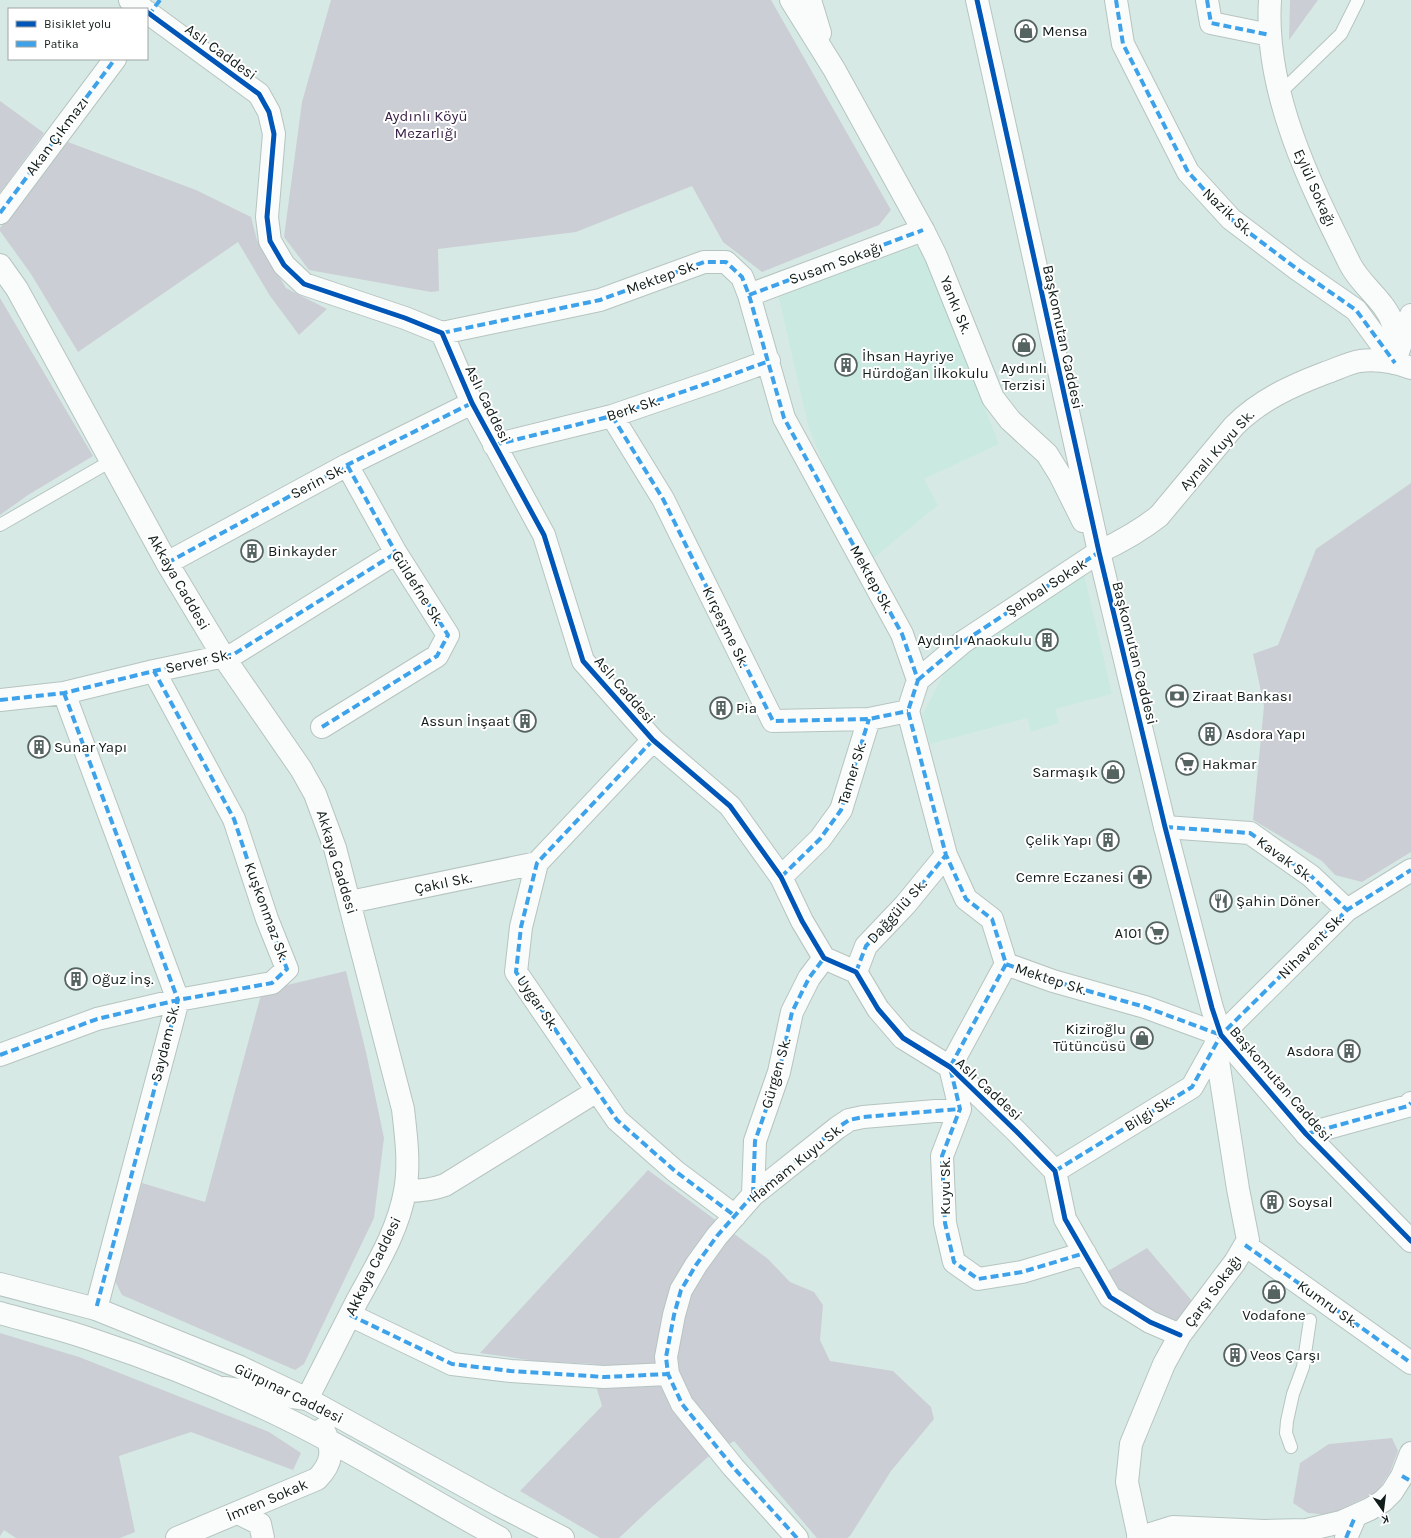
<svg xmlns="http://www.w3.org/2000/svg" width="1411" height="1538" viewBox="0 0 1411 1538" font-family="Karla,sans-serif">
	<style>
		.built { fill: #caeae1 }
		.green { fill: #ccced5 }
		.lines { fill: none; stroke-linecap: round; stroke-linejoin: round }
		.lane-casing { stroke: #b6c4c0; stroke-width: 14 }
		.street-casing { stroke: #b6c4c0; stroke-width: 24 }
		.secondary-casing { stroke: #b6c4c0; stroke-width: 24 }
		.lane { stroke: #f9fcfb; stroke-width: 12 }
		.street { stroke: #f9fcfb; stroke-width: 22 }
		.secondary { stroke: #f9fcfb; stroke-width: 22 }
		.quiet { stroke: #3da2ea; stroke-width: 4; stroke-dasharray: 8 4; stroke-linecap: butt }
		.cycleway-casing { stroke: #fff; stroke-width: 8 }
		.cycleway { stroke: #0057b8; stroke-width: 5 }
		.labels { text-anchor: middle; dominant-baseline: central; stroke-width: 4; stroke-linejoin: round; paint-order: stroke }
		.poi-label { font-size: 15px; fill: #111d1a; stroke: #fff; text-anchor: start }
		.street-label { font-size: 15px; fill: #111d1a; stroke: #fff }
		.park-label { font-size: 15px; fill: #381f44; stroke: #fff }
	</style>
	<rect width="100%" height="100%" fill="#d7e9e4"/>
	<path class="built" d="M920 245 999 444 924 479 938 505 870 561 824 465 808 425 778 294Z
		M1084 574 1112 694 1055 709 1059 723 1031 732 1027 718 930 744 922 716 947 667Z"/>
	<path class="green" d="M331 0H771L891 210 879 225 762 272 723 242 692 186 576 232 438 249 439 291 431 292 309 270 284 237 302 102Z
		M1290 0H1318L1289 40Z
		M0 101 44 133 0 193Z
		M68 142 196 190 251 217 257 240 286 288 327 309 299 335 270 296 238 242 78 352 31 274 0 231V228Z
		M0 298 93 456 28 495 0 515Z
		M1411 483V852L1362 882 1335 875 1322 861 1253 820 1264 706 1253 654 1278 645 1316 549Z
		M346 971 366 1052 384 1138 374 1218 304 1364 295 1370 122 1295 115 1281 142 1183 205 1202 262 991Z
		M648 1170 768 1259 790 1282 814 1292 823 1305 820 1340 830 1361 893 1371 931 1407 934 1419 891 1471 850 1536 847 1538H817L734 1441 708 1457 653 1506 619 1538H600L520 1491 602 1406 597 1389 595 1364 536 1361 480 1353Z
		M1147 1248 1193 1302 1176 1325 1125 1298 1108 1271Z
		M0 1333 79 1357 269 1432 301 1453 293 1470 191 1432 119 1456 135 1532 120 1538H16L4 1530 0 1536Z
		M1392 1438 1398 1451 1390 1472 1377 1492 1328 1515 1308 1513 1293 1503 1300 1463 1329 1444Z"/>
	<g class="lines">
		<g class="lane-casing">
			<path id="lane" d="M1280 93 1341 34 1358 0
				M0 525 111 461
				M1291 1447 1286 1433 1287 1421 1293 1394 1303 1367 1310 1320"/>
		</g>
		<g class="street-casing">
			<path id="street" d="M130 0 143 9
				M1116 0 1123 44 1188 172 1231 219 1297 269 1356 310 1395 363
				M1207 0 1211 23 1270 35
				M1270 0C1264 92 1310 184 1350 264 1361 286 1385 300 1393 324 1396 334 1395 352 1395 363
				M147 12 259 94 269 112 274 134 267 217 270 241 284 265 304 284 405 318 442 333 472 403 544 535 583 661 653 740 730 806 781 877 802 921 824 958 856 972 878 1009 903 1038 950 1067 1017 1132 1055 1171 1065 1219 1110 1297 1150 1322 1180 1335
				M0 213 115 59
				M0 265 17 289 167 563 223 656 301 769 315 794 335 848 403 1109C406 1136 410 1164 405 1191 398 1231 376 1266 357 1301 340 1334 324 1366 307 1399L225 1388
				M749 295 923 230
				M442 333 600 300 704 262H726L742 277 749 295 784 418 902 634 918 680 908 711 946 855 966 899 992 919 1006 964 1053 981 1145 1007 1221 1035
				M1398 352 1411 315
				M612 416 663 499 773 721 869 719 908 711
				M494 445 612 416 714 381 769 361
				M167 563 347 465 472 403
				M918 680 963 642 1099 552
				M64 693 178 1000 96 1309
				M0 700 64 693 154 671 234 654 396 553
				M322 727 437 656 448 635 396 553 347 465
				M653 740 537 863 521 927 516 972 617 1120 675 1171 735 1216
				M1165 827 1250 833 1311 876 1347 910
				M781 877 820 839 841 810 869 719
				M350 902 537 863
				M1006 964 950 1067 960 1109 942 1156 945 1223 954 1262 978 1279 1022 1272 1085 1253
				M856 972 866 946 905 905 946 855
				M0 1055 97 1019 178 1000 272 983 287 969 267 919 234 819 154 671
				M1306 1134 1408 1106 1411 1103
				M1055 1171 1192 1087 1221 1035 1347 910 1411 870
				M405 1191C420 1191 432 1190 445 1185L597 1091
				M753 1195 755 1141 779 1072 792 1012 809 978 824 958
				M1245 1245 1411 1363
				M350 1315 452 1364 511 1371 604 1377 668 1374
				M238 1513 260 1524 263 1538
				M797 1538 733 1467 682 1404 668 1374 666 1357 674 1315 681 1290 696 1265 717 1236 753 1195 837 1128 849 1120 863 1117 960 1109
				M1139 1538 1127 1482 1131 1444 1164 1364 1180 1335 1235 1262 1248 1240 1238 1189 1218 1061 1221 1035
				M1346 1538 1355 1517"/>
		</g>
		<g class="secondary-casing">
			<path id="secondary" d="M791 0 834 69 923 230 936 256 993 398 1010 420 1047 454 1060 475 1083 521
				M810 0 820 33
				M977 0 1099 552 1165 827 1212 1008 1221 1035 1306 1134 1411 1241
				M1099 552C1120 542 1140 531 1159 516L1234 426C1260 400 1291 386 1325 373 1337 369 1348 363 1360 361 1377 359 1395 362 1411 368
				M0 1284 96 1309 240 1367 307 1399 499 1505 563 1538
				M0 1313C31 1322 63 1329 93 1340 151 1359 209 1382 264 1408 346 1446 421 1495 500 1538
				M177 1538 317 1479C333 1463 334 1449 323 1429
				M1138 1538 1173 1527 1264 1531 1307 1530 1341 1522 1370 1509 1383 1501 1392 1492 1402 1476 1411 1453"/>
		</g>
		<use href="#lane" class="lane"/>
		<use href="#street" class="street"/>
		<use href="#secondary" class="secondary"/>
		<path class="quiet" d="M1116 0 1123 44 1188 172 1231 219 1297 269 1356 310 1395 363
			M1207 0 1211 23 1270 35
			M148 16 160 0
			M0 213 115 59
			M749 295 923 230
			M442 333 600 300 704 262H726L742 277 749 295 784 418 902 634 918 680 908 711 946 855 966 899 992 919 1006 964 1053 981 1145 1007 1221 1035
			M612 416 663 499 773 721 869 719 908 711
			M494 445 612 416 714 381 769 361
			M167 563 347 465 472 403
			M918 680 963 642 1099 552
			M64 693 178 1000 96 1309
			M0 700 64 693 154 671 234 654 396 553
			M322 727 437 656 448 635 396 553 347 465
			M653 740 537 863 521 927 516 972 617 1120 675 1171 735 1216
			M1165 827 1250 833 1311 876 1347 910
			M781 877 820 839 841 810 869 719
			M1006 964 950 1067 960 1109 942 1156 945 1223 954 1262 978 1279 1022 1272 1085 1253
			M856 972 866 946 905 905 946 855
			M0 1055 97 1019 178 1000 272 983 287 969 267 919 234 819 154 671
			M1306 1134 1408 1106 1411 1103
			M1055 1171 1192 1087 1221 1035 1347 910 1411 870
			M753 1195 755 1141 779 1072 792 1012 809 978 824 958
			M1245 1245 1411 1363
			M350 1315 452 1364 511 1371 604 1377 668 1374
			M1402 1476 1411 1481
			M797 1538 733 1467 682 1404 668 1374 666 1357 674 1315 681 1290 696 1265 717 1236 753 1195 837 1128 849 1120 863 1117 960 1109
			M1346 1538 1355 1517"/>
		<g class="cycleway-casing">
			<path id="cycleway" d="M977 0 1099 552 1165 827 1212 1008 1221 1035 1306 1134 1411 1241
				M147 12 259 94 269 112 274 134 267 217 270 241 284 265 304 284 405 318 442 333 472 403 544 535 583 661 653 740 730 806 781 877 802 921 824 958 856 972 878 1009 903 1038 950 1067 1017 1132 1055 1171 1065 1219 1110 1297 1150 1322 1180 1335"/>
		</g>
		<use href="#cycleway" class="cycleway"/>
	</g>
	<defs>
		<g id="shop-ring" transform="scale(1.15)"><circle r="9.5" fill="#fff" stroke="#566461" stroke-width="1.5"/><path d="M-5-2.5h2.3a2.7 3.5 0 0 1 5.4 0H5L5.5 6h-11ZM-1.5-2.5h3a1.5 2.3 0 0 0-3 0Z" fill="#566461"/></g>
		<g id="building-ring" transform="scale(1.15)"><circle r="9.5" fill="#fff" stroke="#566461" stroke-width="1.5"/><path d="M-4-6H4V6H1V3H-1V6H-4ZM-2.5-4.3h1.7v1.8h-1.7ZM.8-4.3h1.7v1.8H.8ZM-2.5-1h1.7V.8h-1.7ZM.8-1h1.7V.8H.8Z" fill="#566461"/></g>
		<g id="bank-ring" transform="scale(1.15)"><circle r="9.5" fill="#fff" stroke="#566461" stroke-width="1.5"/><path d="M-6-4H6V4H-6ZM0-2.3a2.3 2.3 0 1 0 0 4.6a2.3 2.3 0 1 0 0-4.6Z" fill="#566461"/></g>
		<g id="supermarket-ring" transform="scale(1.15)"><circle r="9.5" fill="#fff" stroke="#566461" stroke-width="1.5"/><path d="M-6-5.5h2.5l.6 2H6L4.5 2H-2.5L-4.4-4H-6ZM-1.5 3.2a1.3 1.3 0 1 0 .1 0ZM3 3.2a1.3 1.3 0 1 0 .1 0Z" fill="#566461"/></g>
		<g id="pharmacy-ring" transform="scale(1.15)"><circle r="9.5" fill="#fff" stroke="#566461" stroke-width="1.5"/><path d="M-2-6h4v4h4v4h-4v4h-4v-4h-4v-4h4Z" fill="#566461"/></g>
		<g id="restaurant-ring" transform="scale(1.15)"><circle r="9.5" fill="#fff" stroke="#566461" stroke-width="1.5"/><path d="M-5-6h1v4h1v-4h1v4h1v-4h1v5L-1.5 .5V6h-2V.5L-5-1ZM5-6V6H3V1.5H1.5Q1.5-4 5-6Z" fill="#566461"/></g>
	</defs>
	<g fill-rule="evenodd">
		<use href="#shop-ring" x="1026" y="31"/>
		<use href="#shop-ring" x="1024" y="345"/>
		<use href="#building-ring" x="846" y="365"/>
		<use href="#building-ring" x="252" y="551"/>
		<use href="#building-ring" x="1047" y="640"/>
		<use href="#bank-ring" x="1177" y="696"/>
		<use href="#building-ring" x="721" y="708"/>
		<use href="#building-ring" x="525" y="721"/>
		<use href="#building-ring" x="1210" y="734"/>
		<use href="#building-ring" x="39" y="747"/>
		<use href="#supermarket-ring" x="1187" y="764"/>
		<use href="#shop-ring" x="1113" y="772"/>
		<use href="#building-ring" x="1108" y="840"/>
		<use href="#pharmacy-ring" x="1140" y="877"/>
		<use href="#restaurant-ring" x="1221" y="901"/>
		<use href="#supermarket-ring" x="1157" y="933"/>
		<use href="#building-ring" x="76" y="979"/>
		<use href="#shop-ring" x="1142" y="1038"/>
		<use href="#building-ring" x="1349" y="1051"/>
		<use href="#building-ring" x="1272" y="1202"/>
		<use href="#shop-ring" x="1274" y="1292"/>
		<use href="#building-ring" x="1235" y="1355"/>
	</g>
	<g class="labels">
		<g class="poi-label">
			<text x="1042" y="31">Mensa</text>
			<text x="862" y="356">İhsan Hayriye<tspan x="862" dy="17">Hürdoğan İlkokulu</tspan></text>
			<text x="1024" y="368" text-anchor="middle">Aydınlı<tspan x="1024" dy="17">Terzisi</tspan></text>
			<text x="268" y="551">Binkayder</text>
			<text x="1032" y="640" text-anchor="end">Aydınlı Anaokulu</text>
			<text x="1192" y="696">Ziraat Bankası</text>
			<text x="736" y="708">Pia</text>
			<text x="510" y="721" text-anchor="end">Assun İnşaat</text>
			<text x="1226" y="734">Asdora Yapı</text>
			<text x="54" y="747">Sunar Yapı</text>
			<text x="1202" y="764">Hakmar</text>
			<text x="1098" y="772" text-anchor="end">Sarmaşık</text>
			<text x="1092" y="840" text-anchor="end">Çelik Yapı</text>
			<text x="1124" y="877" text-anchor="end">Cemre Eczanesi</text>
			<text x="1236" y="901">Şahin Döner</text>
			<text x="1142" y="933" text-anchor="end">A101</text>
			<text x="92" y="979">Oğuz İnş.</text>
			<text x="1126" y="1029" text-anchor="end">Kiziroğlu<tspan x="1126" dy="17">Tütüncüsü</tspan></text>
			<text x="1334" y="1051" text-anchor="end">Asdora</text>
			<text x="1288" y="1202">Soysal</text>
			<text x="1274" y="1315" text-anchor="middle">Vodafone</text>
			<text x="1250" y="1355">Veos Çarşı</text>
		</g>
		<g class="street-label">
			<text transform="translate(221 52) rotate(36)">Aslı Caddesi</text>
			<text transform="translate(57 136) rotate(-53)">Akan Çıkmazı</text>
			<text transform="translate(1315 188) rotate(66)">Eylül Sokağı</text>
			<text transform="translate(1228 212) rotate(43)">Nazik Sk.</text>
			<text transform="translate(836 263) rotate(-20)">Susam Sokağı</text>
			<text transform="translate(662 277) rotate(-20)">Mektep Sk.</text>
			<text transform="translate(956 305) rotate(68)">Yankı Sk.</text>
			<text transform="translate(1063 337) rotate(78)">Başkomutan Caddesi</text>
			<text transform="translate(488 404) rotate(64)">Aslı Caddesi</text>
			<text transform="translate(633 408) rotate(-18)">Berk Sk.</text>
			<text transform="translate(1217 450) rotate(-48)">Aynalı Kuyu Sk.</text>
			<text transform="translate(318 481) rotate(-28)">Serin Sk.</text>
			<text transform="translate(872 579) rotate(61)">Mektep Sk.</text>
			<text transform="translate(179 582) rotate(60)">Akkaya Caddesi</text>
			<text transform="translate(1046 587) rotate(-33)">Şehbal Sokak</text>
			<text transform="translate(418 588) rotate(58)">Güldefne Sk.</text>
			<text transform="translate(726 627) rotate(64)">Kırçeşme Sk.</text>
			<text transform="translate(1135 653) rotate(76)">Başkomutan Caddesi</text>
			<text transform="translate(198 661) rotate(-13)">Server Sk.</text>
			<text transform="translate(625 690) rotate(49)">Aslı Caddesi</text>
			<text transform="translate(852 773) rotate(-73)">Tamer Sk.</text>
			<text transform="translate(1285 859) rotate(36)">Kavak Sk.</text>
			<text transform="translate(337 862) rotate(73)">Akkaya Caddesi</text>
			<text transform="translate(443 883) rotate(-12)">Çakıl Sk.</text>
			<text transform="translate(897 911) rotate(-48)">Dağgülü Sk.</text>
			<text transform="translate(267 912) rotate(70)">Kuşkonmaz Sk.</text>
			<text transform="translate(1311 946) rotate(-45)">Nihavent Sk.</text>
			<text transform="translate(1051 979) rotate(18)">Mektep Sk.</text>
			<text transform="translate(538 1003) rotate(56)">Uygar Sk.</text>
			<text transform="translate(165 1043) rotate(-76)">Saydam Sk.</text>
			<text transform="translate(776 1073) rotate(-74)">Gürgen Sk.</text>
			<text transform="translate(1281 1084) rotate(49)">Başkomutan Caddesi</text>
			<text transform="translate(989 1089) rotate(43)">Aslı Caddesi</text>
			<text transform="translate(1149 1113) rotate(-32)">Bilgi Sk.</text>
			<text transform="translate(796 1163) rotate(-39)">Hamam Kuyu Sk.</text>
			<text transform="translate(945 1186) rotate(-90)">Kuyu Sk.</text>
			<text transform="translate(373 1266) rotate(-64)">Akkaya Caddesi</text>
			<text transform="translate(1213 1291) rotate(-54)">Çarşı Sokağı</text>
			<text transform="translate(1328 1304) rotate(35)">Kumru Sk.</text>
			<text transform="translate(289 1393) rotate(26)">Gürpınar Caddesi</text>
			<text transform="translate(267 1500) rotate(-23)">İmren Sokak</text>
		</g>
		<g class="park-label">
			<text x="426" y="116">Aydınlı Köyü<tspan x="426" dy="17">Mezarlığı</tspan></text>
		</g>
	</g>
	<rect x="8" y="8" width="140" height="52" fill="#ffffff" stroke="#a0a5a3"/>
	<rect x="16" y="21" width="20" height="6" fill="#0057b8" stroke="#a0a5a3"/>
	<text x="44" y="28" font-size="12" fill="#111d1a">Bisiklet yolu</text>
	<rect x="16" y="41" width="20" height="6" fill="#3da2ea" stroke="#a0a5a3"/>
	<text x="44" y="48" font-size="12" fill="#111d1a">Patika</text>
	<g transform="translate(1383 1510) rotate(166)" stroke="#ffffff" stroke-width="3" paint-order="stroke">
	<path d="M0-3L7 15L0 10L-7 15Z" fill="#111d1a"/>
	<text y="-6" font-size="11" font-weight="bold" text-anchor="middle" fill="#111d1a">K</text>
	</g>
</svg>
